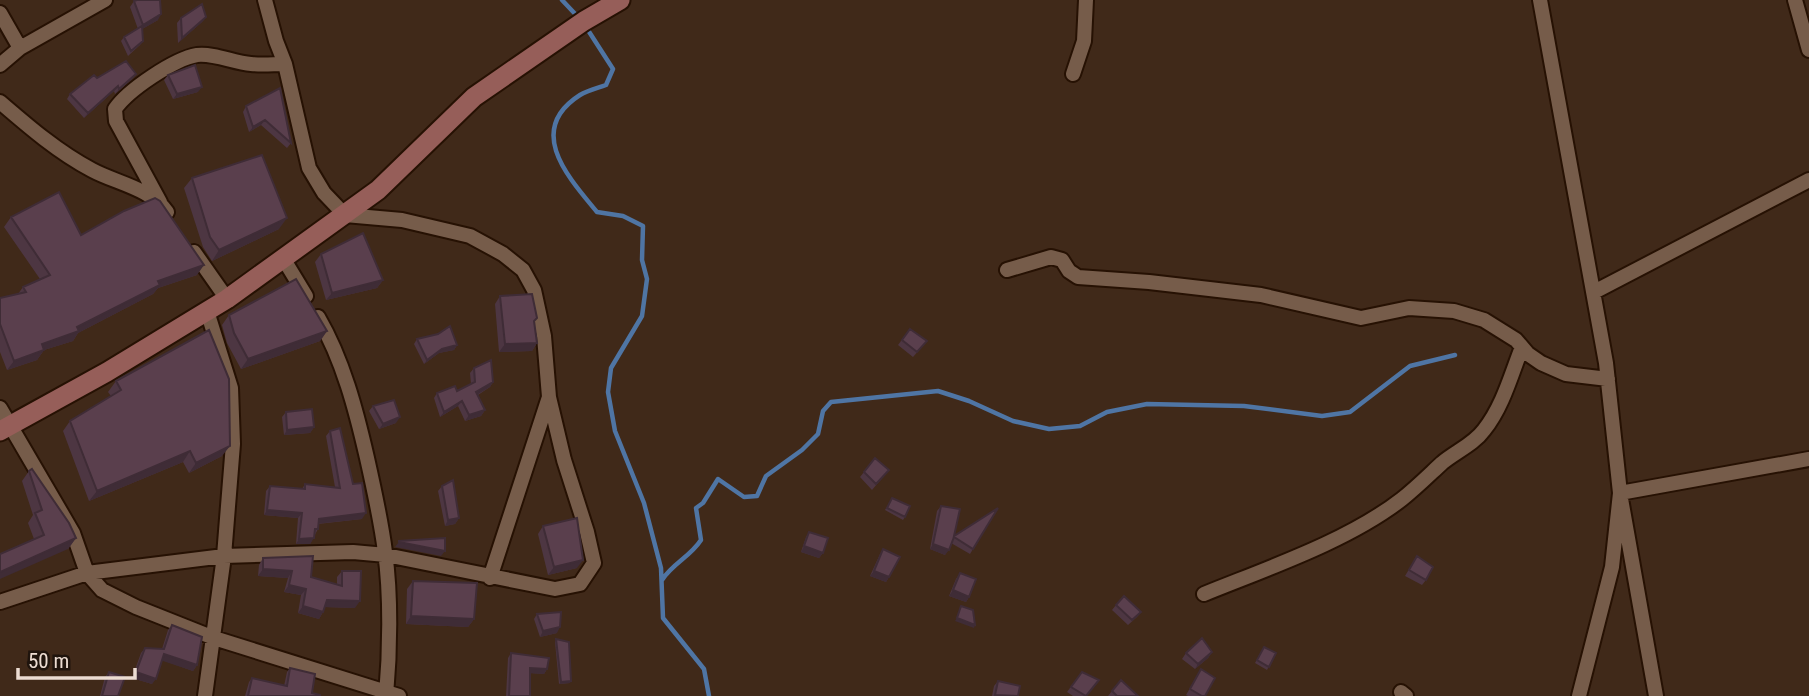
<svg xmlns="http://www.w3.org/2000/svg" width="1809" height="696" viewBox="0 0 1809 696" font-family="'Roboto Condensed',sans-serif">
	<style>
		.lines { fill: none; stroke-linecap: round; stroke-linejoin: round }
		.stream { stroke: #4f75a4; stroke-width: 4.5 }
		.street-casing { stroke: #261103; stroke-width: 18 }
		.secondary-casing { stroke: #261103; stroke-width: 23 }
		.street { stroke: #765c4a; stroke-width: 14 }
		.secondary { stroke: #965e59; stroke-width: 19 }
		.wall { fill: #4d3642 }
		.shaded-wall { fill: #3f2c36 }
		.building { fill: #5a3f4d; stroke: #3f2c36; stroke-width: 2 }
	</style>
	<rect width="100%" height="100%" fill="#402919"/>
	<g class="lines">
		<path class="stream" d="M562 0 578 17
			M586 27 613 69 606 85C598 88 588 90 580 95 525 130 568 177 597 212L623 216 643 226 642 260 647 279 642 316 611 368 608 392 615 431 644 503 661 568 663 618 704 669 709 696
			M662 580C673 563 690 557 701 540L696 508 703 503 718 479 744 497 757 496 766 476 802 450 818 434 823 411 831 402 938 391 969 401 1013 421 1049 429 1080 426 1107 412 1147 404 1244 406 1322 416 1350 412 1410 366 1455 355"/>
		<g class="street-casing">
			<path id="street" d="M265 0 276 41 285 64 309 168 324 193 345 215 402 220 470 236 503 254 523 270 534 290 544 336 549 397 490 578
				M1540 0 1606 363 1620 493 1612 567 1579 696
				M1795 0 1809 50
				M0 13 20 48
				M0 65 20 48 105 0
				M1073 74 1084 41 1086 0
				M0 102C29 127 58 152 92 170 116 183 150 188 167 212
				M160 202 116 121 115 109C128 90 174 59 197 55 215 53 234 63 251 64 262 65 274 64 285 64
				M194 252 227 299
				M283 258 306 296
				M1007 270 1051 257 1062 260 1069 271 1078 277 1149 282 1261 295 1361 318 1409 308 1454 311 1484 320 1516 340 1528 354 1541 363 1566 374 1608 379
				M1594 292 1809 180
				M318 317C343 360 356 410 367 458 374 489 381 520 385 552 391 595 390 652 386 696
				M0 408 73 533 87 573 102 590 136 607 214 638 399 696
				M1204 594C1268 568 1348 541 1402 499 1416 488 1429 475 1442 463 1455 452 1474 444 1484 430 1503 406 1511 375 1522 347
				M0 602 87 573 224 556 353 552 386 555 555 589 580 584 594 563 587 532 564 460 549 397
				M1401 692 1406 696
				M205 696 224 556 233 444 231 388 207 311
				M1656 696 1620 493 1809 459"/>
		</g>
		<g class="secondary-casing">
			<path id="secondary" d="M0 431 107 372 227 299 378 190 474 97 584 21 620 0"/>
		</g>
		<use href="#street" class="street"/>
		<use href="#secondary" class="secondary"/>
	</g>
	<path class="wall" d="M134 1 158 20 142 29 143 41 140 45 128 56 121 41 124 37 138 29 130 7Z
		M206 17 202 22 178 43 177 23 181 18Z
		M136 74 132 79 115 94 114 91 84 118 67 99 70 94 97 78Z
		M168 75 198 92 173 99 164 80Z
		M280 88 291 143 287 148 261 125 249 132 243 112 246 106Z
		M192 178 279 229 212 261 203 247 184 188Z
		M11 217 81 235 197 275 158 288 153 294 78 333 73 341 44 350 37 360 7 370 0 352V298L18 294 23 287 40 279 4 227Z
		M321 254 383 280 377 288 326 300 315 262Z
		M500 296 534 323 537 343 532 351 499 352 495 304Z
		M229 315 327 331 320 341 241 369 227 343 222 325Z
		M910 329 927 341 913 357 898 345Z
		M417 339 457 345 454 350 439 353 424 364 414 344Z
		M474 368 493 382 490 387 478 395 485 410 481 416 465 421 458 406 440 417 434 398 437 393 457 391 471 384 470 373Z
		M116 381 222 456 189 473 183 462 89 501 63 431 70 421 111 396 108 392Z
		M373 406 396 423 379 429 369 411Z
		M286 412 314 427 310 433 284 435 282 417Z
		M330 431 353 484 362 519 318 524V529L310 544H296L298 518 264 515 266 491 270 486 302 489 305 484 335 487 326 436Z
		M889 470 872 490 860 477 864 472Z
		M29 471 76 538 68 549 34 539 28 523 33 515 22 481Z
		M442 486 459 518 455 524 445 526 438 491Z
		M892 498 905 517 903 520 885 510Z
		M941 506 954 536 973 549 970 554 951 543 945 555 930 549 937 511Z
		M543 526 577 568 548 575 538 534Z
		M809 532 823 553 819 558 801 552 806 537Z
		M883 549 889 577 886 582 870 576 880 554Z
		M1417 556 1426 580 1422 585 1405 576Z
		M263 558 311 577 337 585V577L342 571 355 608 325 607 323 612 319 619 298 613 301 595 284 592 288 578 258 576 259 565Z
		M960 573 969 597 966 602 949 596 956 579Z
		M413 581 474 619 468 627 406 624 407 589Z
		M1116 605 1141 612 1137 617 1128 625 1112 610Z
		M537 614 557 633 540 637 534 619Z
		M172 625 197 665 193 671 162 660 152 684 132 678 141 653 145 648 162 649 168 630Z
		M556 639 570 683 559 684 555 642Z
		M1264 647 1276 653 1267 670 1255 663Z
		M1212 652 1208 658 1195 669 1182 659 1186 653Z
		M511 653 547 669 544 674 530 673V696H506L508 658Z
		M290 668 312 693 320 696H245L249 682 252 678 284 686 287 672Z
		M1201 669 1205 696H1188L1186 695Z
		M109 672 118 696H100L105 677Z
		M1082 672 1087 696H1073L1067 692Z
		M998 681 1018 696H992L994 686Z
		M1112 691 1138 696H1108Z"/>
	<path class="shaded-wall" d="M161 14 158 20 139 31 143 25Z
		M206 17 202 22 178 43 182 38Z
		M136 74 132 79 115 94 119 89Z
		M118 86 114 91 84 118 88 113Z
		M202 87 198 92 173 99 177 94Z
		M265 120 261 125 249 132 253 127Z
		M287 218 279 229 212 261 219 250Z
		M204 265 197 275 158 288 153 294 78 333 73 341 44 350 37 360 7 370 14 361 42 344 77 327 158 281Z
		M383 280 377 288 326 300 332 293Z
		M327 331 320 341 241 369 248 359Z
		M537 343 532 351 499 352 505 344Z
		M457 345 454 350 439 353 424 364 427 360 442 349Z
		M493 382 490 387 473 397 476 392Z
		M462 401 458 406 440 417 444 412Z
		M485 410 481 416 465 421 469 415Z
		M400 417 396 423 379 429 383 424Z
		M314 427 310 433 284 435 287 430Z
		M230 446 222 456 189 473 196 463Z
		M190 451 183 462 89 501 97 491Z
		M267 510 302 513 298 518 264 515Z
		M366 513 362 519 315 524 319 519Z
		M459 518 455 524 445 526 448 520Z
		M76 538 68 549 0 579V572Z
		M314 538 310 544H296L299 539Z
		M399 542 445 551 441 556 395 547Z
		M933 544 949 550 945 555 930 549Z
		M804 546 823 553 819 558 801 552Z
		M583 560 577 568 548 575 554 567Z
		M263 569 292 571 288 578 258 576Z
		M874 571 889 577 886 582 870 576Z
		M289 585 306 589 301 595 284 592Z
		M953 590 969 597 966 602 949 596Z
		M327 600 360 601 355 608 322 607Z
		M303 606 323 612 319 619 298 613Z
		M411 616 474 619 468 627 406 624Z
		M957 618 975 625 974 628 955 621Z
		M560 627 557 633 540 637 543 631Z
		M1212 652 1208 658 1195 669 1198 664Z
		M164 654 197 665 193 671 160 660Z
		M530 668 547 669 544 674 526 673Z
		M136 672 156 679 152 684 132 678Z
		M571 681 570 683 559 684 561 682Z"/>
	<path class="building" d="M137 0H160L161 14 143 25 134 1Z
		M202 4 206 17 182 38 181 18Z
		M142 26 143 41 131 51 124 37Z
		M126 61 136 74 119 89 118 86 88 113 70 94 94 75 97 78Z
		M195 65 202 87 177 94 168 75Z
		M280 88 291 143 265 120 253 127 246 106Z
		M262 155 287 218 219 250 210 237 192 178Z
		M59 192 81 235 124 211 155 198 160 201 204 265 158 281 160 285 77 327 79 331 42 344 44 350 14 361 0 324V298L26 292 23 287 50 275 11 217Z
		M363 233 383 280 332 293 321 254Z
		M296 279 327 331 248 359 234 333 229 315Z
		M532 294 537 318 534 321 537 343 505 344 500 296Z
		M450 326 457 345 442 349 427 360 417 339 438 334Z
		M910 329 927 341 917 352 902 340Z
		M209 330 229 379 230 446 196 463 190 451 97 491 70 421 121 390 116 381Z
		M491 360 493 382 476 392 485 410 469 415 462 401 444 412 437 393 455 386 457 391 475 382 474 368Z
		M394 400 400 417 383 424 373 406Z
		M312 409 314 427 287 430 286 412Z
		M340 428 353 484 362 483 366 513 319 519 318 529H315L314 538 299 539 302 513 267 510 270 486 305 489V484L340 488 330 431Z
		M875 458 889 470 876 484 864 472Z
		M32 469 69 523 76 538 0 572V554L44 535 35 513 42 510 29 471Z
		M453 480 459 518 448 520 442 486Z
		M892 498 910 506 905 517 887 508Z
		M941 506 960 509 954 536 998 508 973 549 954 537 949 550 933 544Z
		M577 518 583 560 554 567 543 526Z
		M809 532 828 538 823 553 804 546Z
		M445 538V551L399 542V541Z
		M883 549 900 557 889 577 874 571Z
		M313 556 311 577 342 586V571H361L360 601 327 600 323 612 303 606 306 589 289 585 292 571 263 569V558Z
		M1417 556 1433 567 1426 580 1409 570Z
		M960 573 976 579 969 597 953 590Z
		M413 581 477 583 474 619 411 616Z
		M1124 596 1141 612 1132 620 1116 605Z
		M961 606 973 610 975 625 957 618Z
		M561 612 560 627 543 631 537 614Z
		M172 625 202 637 197 665 164 654 156 679 136 672 145 648 164 649Z
		M1202 638 1212 652 1198 664 1186 653Z
		M556 639 569 642 571 681 561 682Z
		M1264 647 1276 653 1269 667 1257 660Z
		M511 653 549 658 547 669 530 668V696H509Z
		M290 668 315 674 312 693 320 695V696H248L252 678 287 686Z
		M1201 669 1215 678 1205 696H1202L1190 689Z
		M109 672 125 677 118 696H102Z
		M1082 672 1099 680 1086 696 1071 687Z
		M1121 680 1138 696H1117L1112 691Z
		M998 681 1020 686 1018 696 995 695Z"/>
	<path d="M18 668v10h117v-10" fill="none" stroke="#ecdcd2" stroke-width="3.5"/>
	<text x="28" y="668" font-size="21" fill="#ecdcd2" stroke="#1f140d" stroke-width="5" paint-order="stroke">50 m</text>
</svg>
